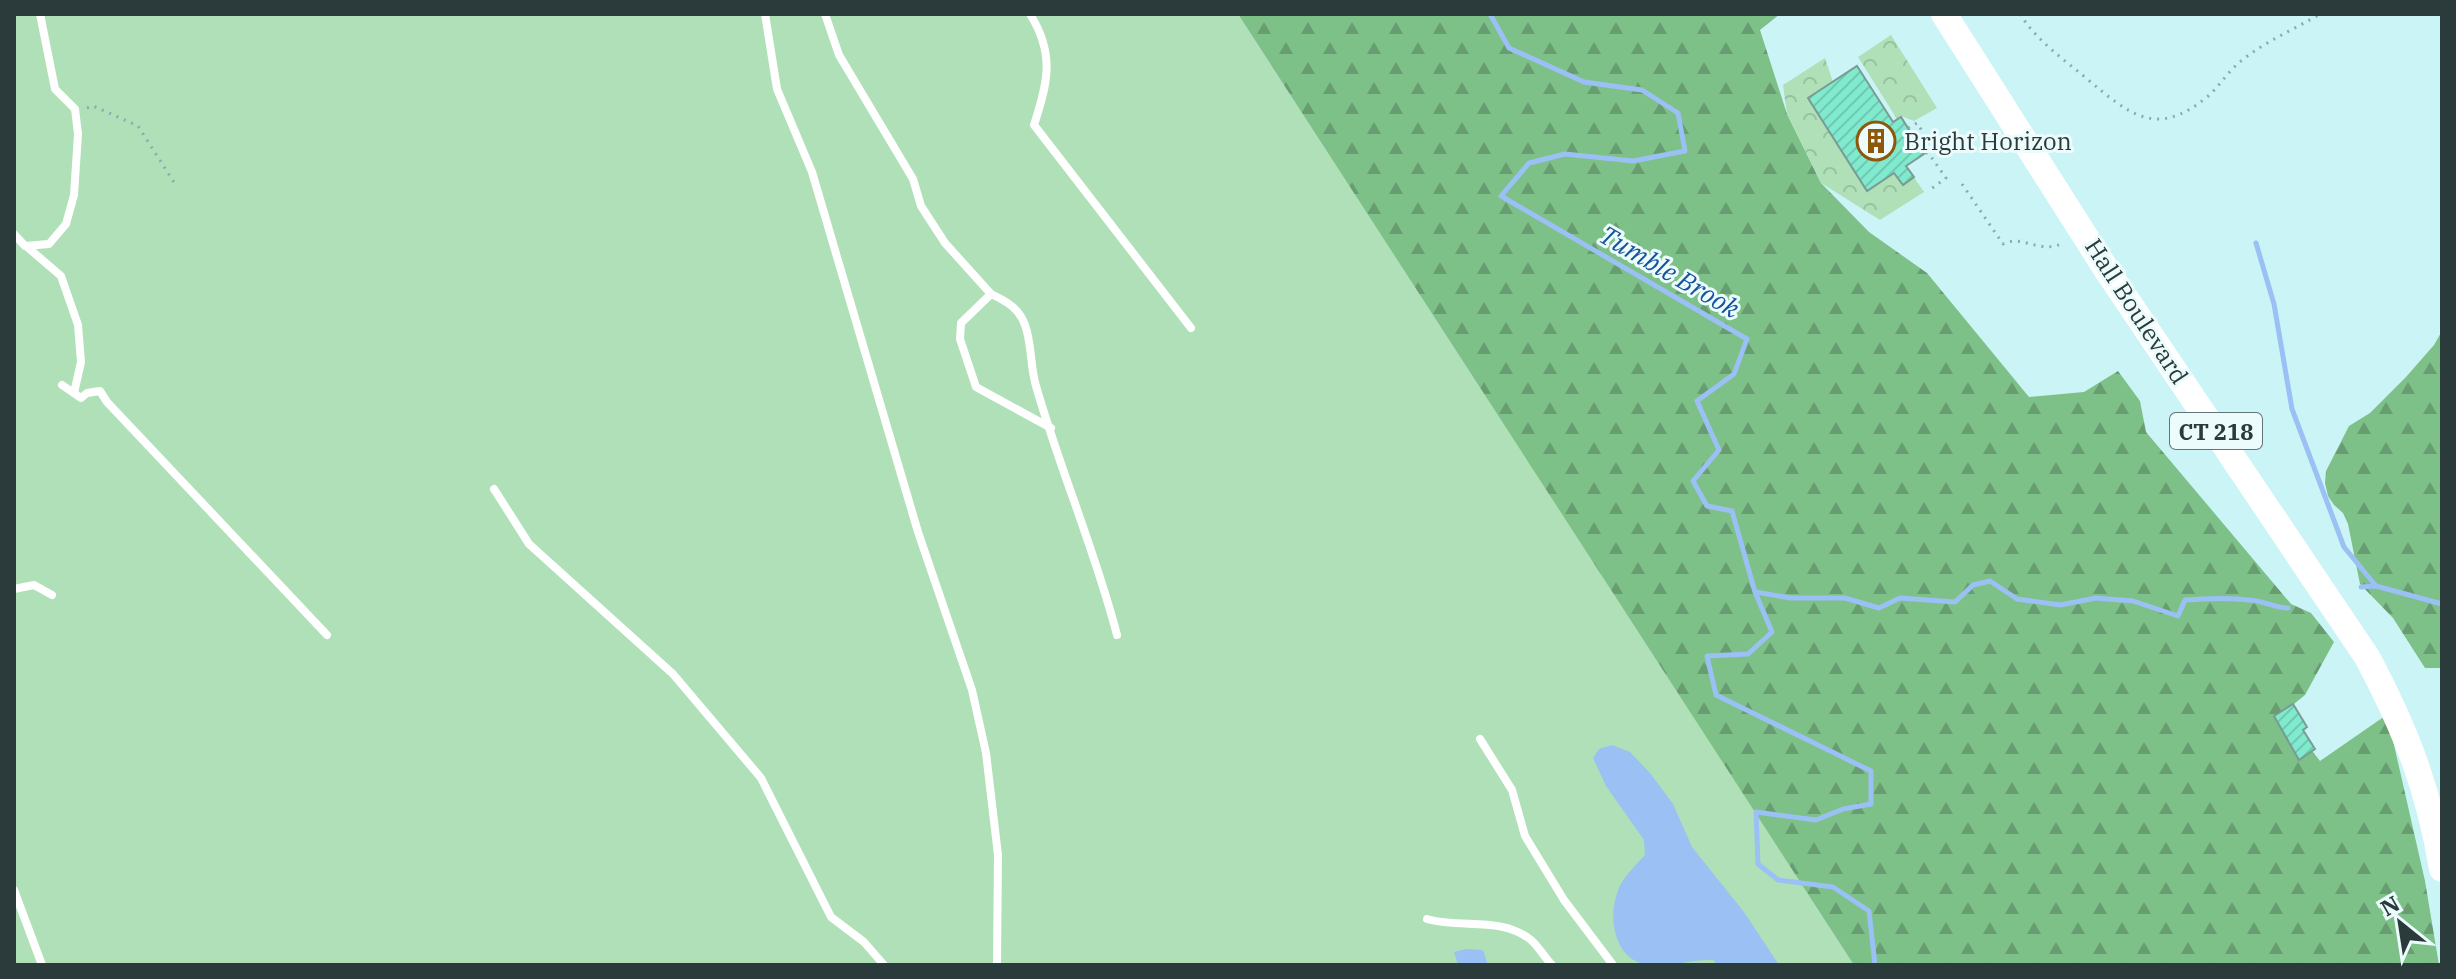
<svg xmlns="http://www.w3.org/2000/svg" width="2456" height="979" viewBox="0 0 2456 979" font-family="'IBM Plex Serif',serif">
	<style>
		.grass { fill: #b0e0b7 }
		.forest { fill: url(#forest-firs) }
		.park { fill: url(#park-crowns) }
		.water { fill: #9ac0f4 }
		.lines { fill: none; stroke-linecap: round; stroke-linejoin: round }
		.stream { stroke: #9ac0f4; stroke-width: 5 }
		.building { fill: url(#building-hatch); stroke: #799c92; stroke-width: 2 }
		.path { stroke: #8baaac; stroke-width: 3; stroke-dasharray: 2 6; stroke-linecap: butt }
		.lane { stroke: #fff; stroke-width: 8 }
		.primary { stroke: #fff; stroke-width: 26 }
		.labels { text-anchor: middle; dominant-baseline: central; stroke-width: 6; stroke-linejoin: round; paint-order: stroke }
		.shield { fill: #ecfcfd; stroke: #657576; stroke-width: 2 }
		.shield-label { font-size: 22px; font-weight: bold; fill: #2b3b3c }
		.poi-label { font-size: 24px; fill: #2b3b3c; stroke: #ecfcfd; text-anchor: start }
		.street-label { font-size: 24px; fill: #2b3b3c; stroke: #ecfcfd }
		.water-label { font-size: 26px; font-style: italic; fill: #16529d; stroke: #ecfcfd }
	</style>
	<defs>
		<pattern id="forest-firs" width="22" height="20" patternUnits="userSpaceOnUse" patternTransform="scale(2)"><rect width="22" height="20" fill="#7dc088"/><path d="M5 1l3.5 6h-7zM16 11l3.5 6h-7z" fill="#679d70"/></pattern>
		<pattern id="park-crowns" width="20" height="18" patternUnits="userSpaceOnUse" patternTransform="scale(2)"><rect width="20" height="18" fill="#b0e0b7"/><path d="M2 6a3 3 0 1 1 6 0M12 15a3 3 0 1 1 6 0" fill="none" stroke="#98c19e"/></pattern>
		<pattern id="building-hatch" width="6" height="6" patternUnits="userSpaceOnUse" patternTransform="scale(2)"><rect width="6" height="6" fill="#80eacf"/><path d="M-1 1l2-2M0 6l6-6M5 7l2-2" fill="none" stroke="#6fcab3"/></pattern>
	</defs>
	<rect width="100%" height="100%" fill="#cbf4f7"/>
	<path class="grass" d="M14 14H1238L1855 965H14Z"/>
	<path class="forest" d="M1238 14H1780L1760 30 1787 114 1821 183 1869 232 1927 273 2029 397 2084 392 2118 371 2140 401 2146 432 2291 604 2311 613 2334 642 2305 695 2283 713 2320 761 2385 716 2392 736 2425 881 2439 965H1854Z
		M2442 331V668H2425L2393 618 2360 584 2348 524 2343 513 2334 505 2328 496 2325 483 2326 471 2349 426 2370 413 2406 377 2434 345Z"/>
	<path class="park" d="M1891 35 1937 108 1914 121 1901 116 1897 119 1858 57Z
		M1825 58 1833 82 1808 98 1866 190 1893 174 1898 177 1909 170 1924 192 1880 220 1821 183 1787 114 1783 85Z"/>
	<path class="water" d="M1612 745 1630 752 1650 773 1673 804 1692 847 1744 912 1779 965H1718L1713 960C1692 959 1672 967 1650 965 1610 962 1605 906 1624 879 1630 870 1638 863 1645 855L1644 840 1606 786 1593 758 1599 749Z
		M1466 949 1483 950 1488 965H1458L1454 952Z"/>
	<g class="lines">
		<path class="stream" d="M1490 14 1509 48 1584 82 1642 90 1678 113 1685 151 1633 161 1565 154 1529 163 1501 196 1747 339 1734 374 1697 401 1719 450 1693 481 1707 506 1732 511 1755 592 1772 632 1748 654 1707 656 1716 695 1871 771V804L1843 809 1816 820 1756 812 1758 864 1778 880 1833 887 1869 911 1875 965
			M2256 243 2274 304 2292 409 2344 547 2376 586
			M2361 587 2376 586 2442 604
			M1756 592 1790 598H1845L1879 608 1900 598 1955 602 1973 585 1990 581 2017 599 2060 605 2096 598 2133 601 2178 616 2185 600C2209 598 2233 597 2257 601 2268 603 2276 608 2288 608"/>
	</g>
	<path class="building" d="M1857 66 1893 122 1901 117 1924 154 1906 166 1914 177 1903 185 1894 173 1867 191 1808 98Z
		M2293 704 2307 727 2303 730 2315 749 2299 760 2274 716Z"/>
	<g class="lines">
		<path class="path" d="M2020 14C2036 40 2062 58 2086 78 2129 114 2156 139 2207 97 2220 86 2228 71 2241 61 2266 41 2293 30 2320 14
			M87 108 93 106 138 126 175 184
			M1908 128 1917 123 1933 148 1927 151 1924 158
			M1927 151 1946 178 1931 189
			M1962 184 2003 244C2023 234 2040 255 2063 243"/>
		<path class="lane" d="M765 14 777 89 812 172 918 532 972 690 986 753 998 855 997 965
			M825 14 839 55 913 179 921 206 945 243 991 294
			M1030 14C1055 54 1048 82 1034 125L1191 328
			M14 234 25 246 49 244 66 224 74 195 78 134 75 109 55 89 40 14
			M26 246 61 276 78 325 81 362 74 393
			M62 385 81 398 87 393 100 391 107 402 327 635
			M1051 428 976 387 960 339 961 323 991 294C1006 301 1019 308 1025 325 1032 344 1030 366 1036 386 1060 470 1095 550 1117 635
			M494 489 529 544 673 674 761 778 831 917 864 942 884 965
			M14 589 34 585 52 595
			M1480 739 1512 790 1525 836 1564 900 1613 965
			M14 890 42 965
			M1427 919C1462 929 1501 916 1531 940 1539 947 1545 958 1552 965"/>
		<path class="primary" d="M1944 14 2106 269 2367 657C2405 728 2429 789 2442 869"/>
	</g>
	<defs>
		<g id="building-ring" transform="scale(2)"><circle r="9.5" fill="#ecfcfd" stroke="#8e580b" stroke-width="1.5"/><path d="M-4-6H4V6H1V3H-1V6H-4ZM-2.5-4.3h1.7v1.8h-1.7ZM.8-4.3h1.7v1.8H.8ZM-2.5-1h1.7V.8h-1.7ZM.8-1h1.7V.8H.8Z" fill="#8e580b"/></g>
	</defs>
	<g fill-rule="evenodd">
		<use href="#building-ring" x="1876" y="141"/>
	</g>
	<g class="labels">
		<rect class="shield" x="2170" y="413" width="92" height="36" rx="6"/>
		<g class="shield-label">
			<text x="2216" y="431">CT 218</text>
		</g>
		<g class="poi-label">
			<text x="1904" y="141">Bright Horizon</text>
		</g>
		<g class="street-label">
			<text transform="translate(2137 311) rotate(57)">Hall Boulevard</text>
		</g>
		<g class="water-label">
			<text transform="translate(1670 271) rotate(30)">Tumble Brook</text>
		</g>
	</g>
	<rect width="2456" height="979" fill="none" stroke="#2b3b3c" stroke-width="32"/>
	<g transform="translate(2400 923) rotate(330)" stroke="#ecfcfd" stroke-width="6" paint-order="stroke">
	<path d="M0-6L14 30L0 20L-14 30Z" fill="#2b3b3c"/>
	<text y="-12" font-size="22" font-weight="bold" text-anchor="middle" fill="#2b3b3c">N</text>
	</g>
</svg>
